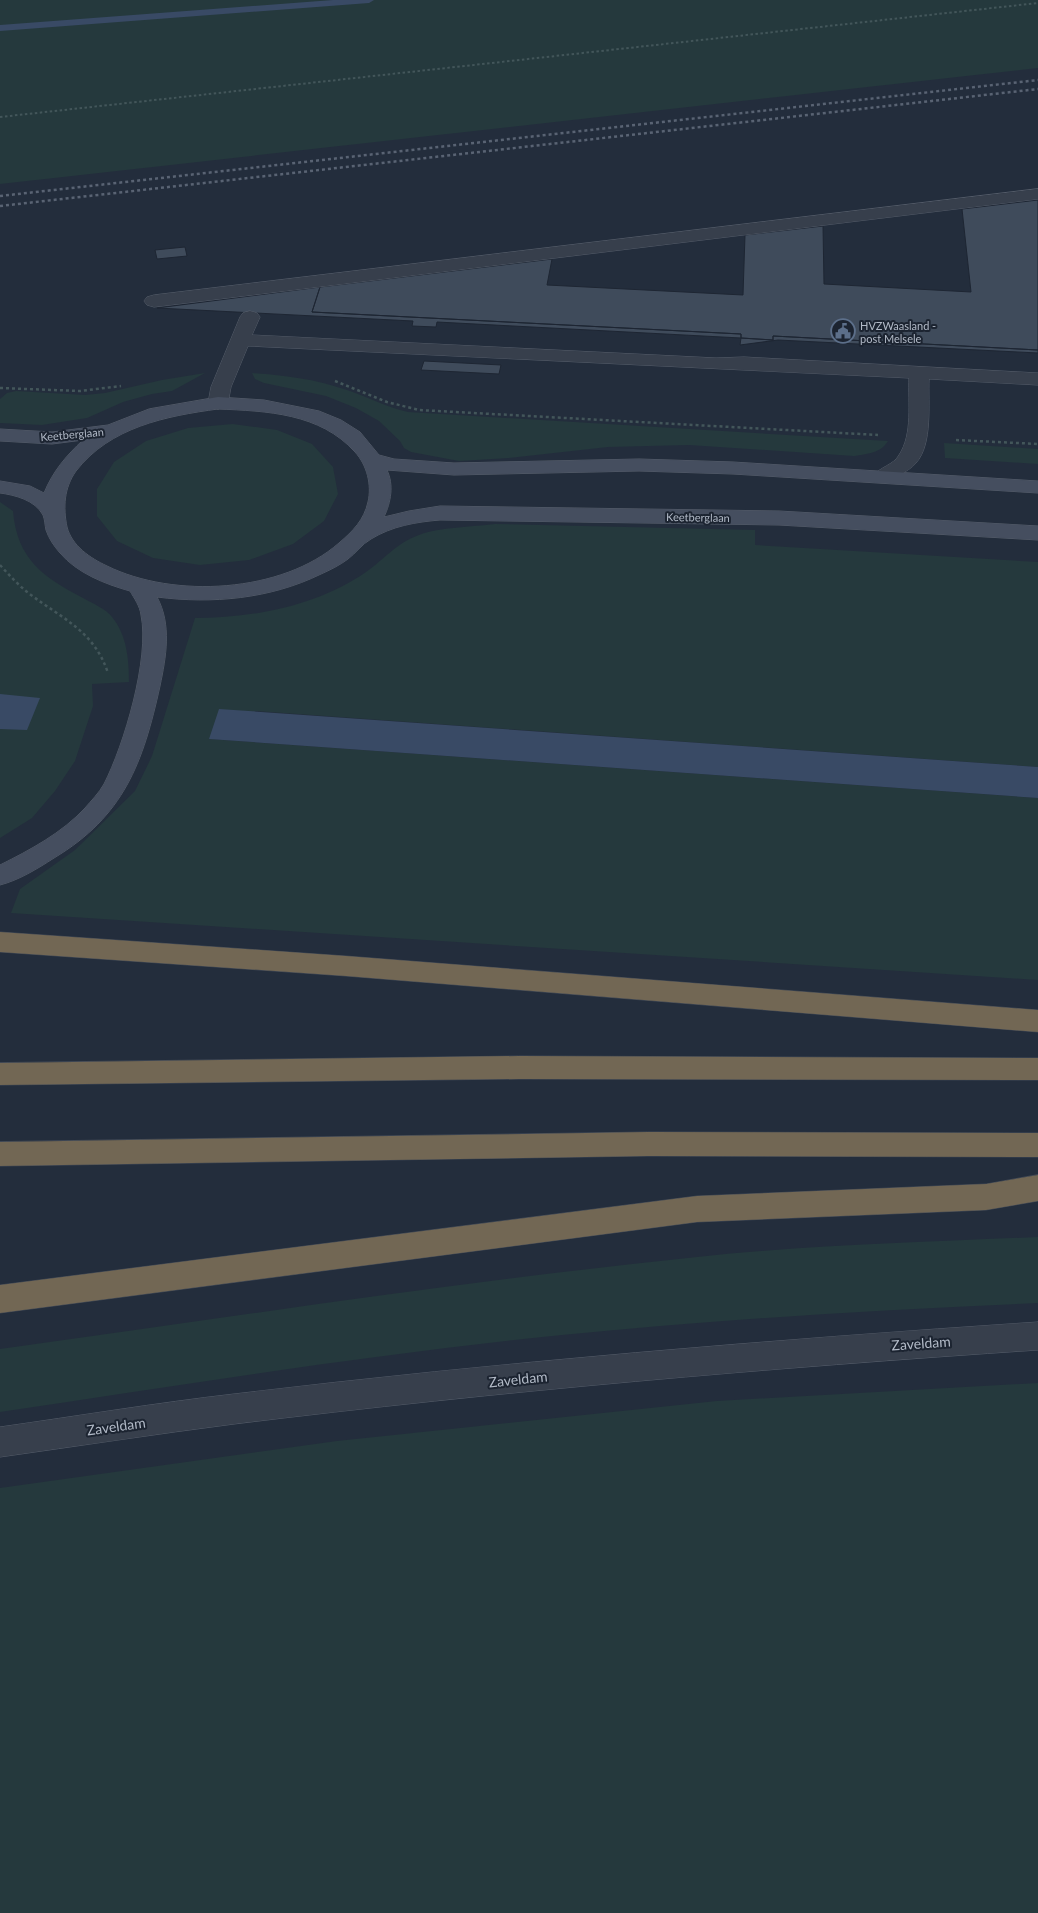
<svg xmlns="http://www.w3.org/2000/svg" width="1038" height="1913" viewBox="0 0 1038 1913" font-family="Lato,sans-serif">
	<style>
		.green { fill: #25393d }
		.water { fill: #394a65 }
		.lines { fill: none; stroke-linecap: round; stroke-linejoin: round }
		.stream { fill: #394a65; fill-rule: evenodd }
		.building { fill: #3f4b5b; stroke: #1e2633 }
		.lane-casing { stroke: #555d6a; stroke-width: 1 }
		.street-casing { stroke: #555d6a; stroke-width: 1 }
		.secondary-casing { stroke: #555d6a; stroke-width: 1 }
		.highway-casing { stroke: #424a57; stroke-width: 1 }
		.path-far1 { stroke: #43565a; stroke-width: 2; stroke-dasharray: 2.5 2.5; stroke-linecap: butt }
		.path { stroke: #43565a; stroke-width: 2.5; stroke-dasharray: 3 3; stroke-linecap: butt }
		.lane { fill: #373f4c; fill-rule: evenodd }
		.street { fill: #373f4c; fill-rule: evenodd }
		.secondary { fill: #454e5f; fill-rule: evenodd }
		.highway { fill: #726754; fill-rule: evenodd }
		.rail { stroke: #596373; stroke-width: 2.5; stroke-dasharray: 3 3; stroke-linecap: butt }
		.labels { text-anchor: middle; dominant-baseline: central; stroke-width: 4; stroke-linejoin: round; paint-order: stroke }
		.far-poi-label { font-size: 11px; fill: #b2bac7; stroke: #1c2431; text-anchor: start }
		.far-street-label { font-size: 11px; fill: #b2bac7; stroke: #1c2431 }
		.street-label { font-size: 14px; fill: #b2bac7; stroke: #1c2431 }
	</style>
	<rect width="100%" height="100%" fill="#232d3c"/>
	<path class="green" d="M0 0H1038V68L0 184Z
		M205 373 172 391 152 394 123 402 87 418 42 425 0 423V399L7 393 16 391 85 395 105 393 162 380Z
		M252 373C284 375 316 379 347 390 368 397 386 407 408 412L888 441C881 453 867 454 854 456L689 445 608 447 509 458 459 461 411 452 404 448 400 441 379 421 356 408 326 396 264 383 255 379Z
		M233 424 277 430 312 444 333 467 338 494 324 521 293 544 249 560 200 565 153 558 117 541 97 516V489L114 462 146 441 188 428Z
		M944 443 1038 449V464L945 458Z
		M0 502 13 511C17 559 43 577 83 598 92 603 106 609 112 617 127 635 129 660 129 682L92 684 93 706 75 761 55 791 32 818 0 838Z
		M495 524 755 530V545L1038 562V767L256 711 209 739 1038 798V980L11 913 20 889 75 850 135 791 152 756 195 618C253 618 317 606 366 572 386 558 395 544 419 535 440 527 472 527 495 524Z
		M1038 1237V1303C879 1310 720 1319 562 1335 374 1354 187 1384 0 1412V1349C232 1317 464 1281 697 1257 810 1245 925 1242 1038 1237Z
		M1038 1383V1913H0V1488L337 1441 717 1401Z"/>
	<path class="water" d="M0 694 40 698 27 730 0 729Z
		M219 709 1038 767V798L209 739Z"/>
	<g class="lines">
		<path class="stream" d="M333 0H374L369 3 0 31V25Z"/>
	</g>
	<path class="building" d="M1038 200V350L773 336V340L741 338V334L312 312 320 287 552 259 547 285 743 295 745 235 823 226 824 284 971 292 962 209Z
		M185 247 187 256 157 259 155 250Z
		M320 287 312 312 741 334V338L437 322 436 327 412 326 413 321 157 308Z
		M773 336 1038 350V353L778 340 740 345 741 338 773 340Z
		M424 361 501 365 499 374 421 370Z"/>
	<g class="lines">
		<g class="lane-casing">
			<path id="lane" d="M1038 189V199L154 307 147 305 144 301 147 297 154 295Z
				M250 311 257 313 260 317 252 335 716 358 744 357 1038 373V385L929 379C928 403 933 444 916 463 912 468 906 471 900 475 892 481 886 484 875 482L872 477C879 467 894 465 899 455 913 434 908 402 909 378L248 346 231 387 228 403 225 407 218 409 211 407 208 403 211 387 240 317 243 313Z"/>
		</g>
		<g class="street-casing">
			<path id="street" d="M1038 1322V1350C769 1368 501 1391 234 1424 156 1434 78 1446 0 1457V1427C78 1416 156 1403 234 1394 501 1362 769 1340 1038 1322Z"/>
		</g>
		<g class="secondary-casing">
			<path id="secondary" d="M218 397 264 400 319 411 341 420 360 432 379 455 394 459 454 463 639 459 733 462 1038 481V493L733 474 639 471 454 475 387 470C394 485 391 502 384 517L409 511 440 506 779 511 1038 526V540L779 525 440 520C416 522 392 526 371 539 362 544 356 553 348 559 340 565 330 570 321 574 270 599 212 604 157 597 172 625 166 657 160 686 143 763 124 816 54 858 37 869 19 880 0 885V865C30 850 62 833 85 808 91 801 99 793 104 784 124 745 150 658 141 615 140 606 134 598 130 591 105 584 77 573 60 553 54 546 49 539 46 530 45 526 45 520 43 515 35 500 15 495 0 493V481L30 486 44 493C53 471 66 456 83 440L52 444 0 441V429L52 432 108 425 149 409ZM218 409C267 411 320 413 355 452 367 465 372 485 368 502 364 520 353 531 339 543 282 593 174 599 107 566 90 558 72 546 67 527 63 507 64 488 76 471 110 427 166 416 218 409Z"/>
		</g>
		<g class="highway-casing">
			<path id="highway" d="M0 932 346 956 1038 1010V1032L346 976 0 952Z
				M519 1056 1038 1058V1080L519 1079 0 1085V1063Z
				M648 1132 1038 1133V1157L648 1156 0 1166V1142Z
				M1038 1175V1201L986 1210 697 1222 0 1313V1285L697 1196 986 1184Z"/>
		</g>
		<path class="path-far1" d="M0 117 1038 3"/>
		<path class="path" d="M335 381 387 402 419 410 878 435
			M0 388 80 391 121 386
			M956 440 1038 444
			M0 565C10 576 19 586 31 595 63 619 94 631 108 673"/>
		<use href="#lane" class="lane"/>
		<use href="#street" class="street"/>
		<use href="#secondary" class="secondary"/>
		<use href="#highway" class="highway"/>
		<path class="rail" d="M0 196 1038 80
			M0 206 1038 89"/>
	</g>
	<defs>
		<g id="civic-ring" transform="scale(1.25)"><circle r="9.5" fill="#1c2431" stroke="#5c6f8a" stroke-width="1.5"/><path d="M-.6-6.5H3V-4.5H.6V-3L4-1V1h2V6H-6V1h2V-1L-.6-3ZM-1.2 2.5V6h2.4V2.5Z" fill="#5c6f8a"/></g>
	</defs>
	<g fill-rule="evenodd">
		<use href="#civic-ring" x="843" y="331"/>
	</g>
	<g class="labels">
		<g class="far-poi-label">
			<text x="860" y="325">HVZWaasland -<tspan x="860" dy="13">post Melsele</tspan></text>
		</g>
		<g class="far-street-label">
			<text transform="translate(72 434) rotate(-5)">Keetberglaan</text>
			<text transform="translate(698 517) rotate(1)">Keetberglaan</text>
		</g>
		<g class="street-label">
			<text transform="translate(921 1343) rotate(-4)">Zaveldam</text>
			<text transform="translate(518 1379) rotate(-6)">Zaveldam</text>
			<text transform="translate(116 1426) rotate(-8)">Zaveldam</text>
		</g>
	</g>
</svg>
